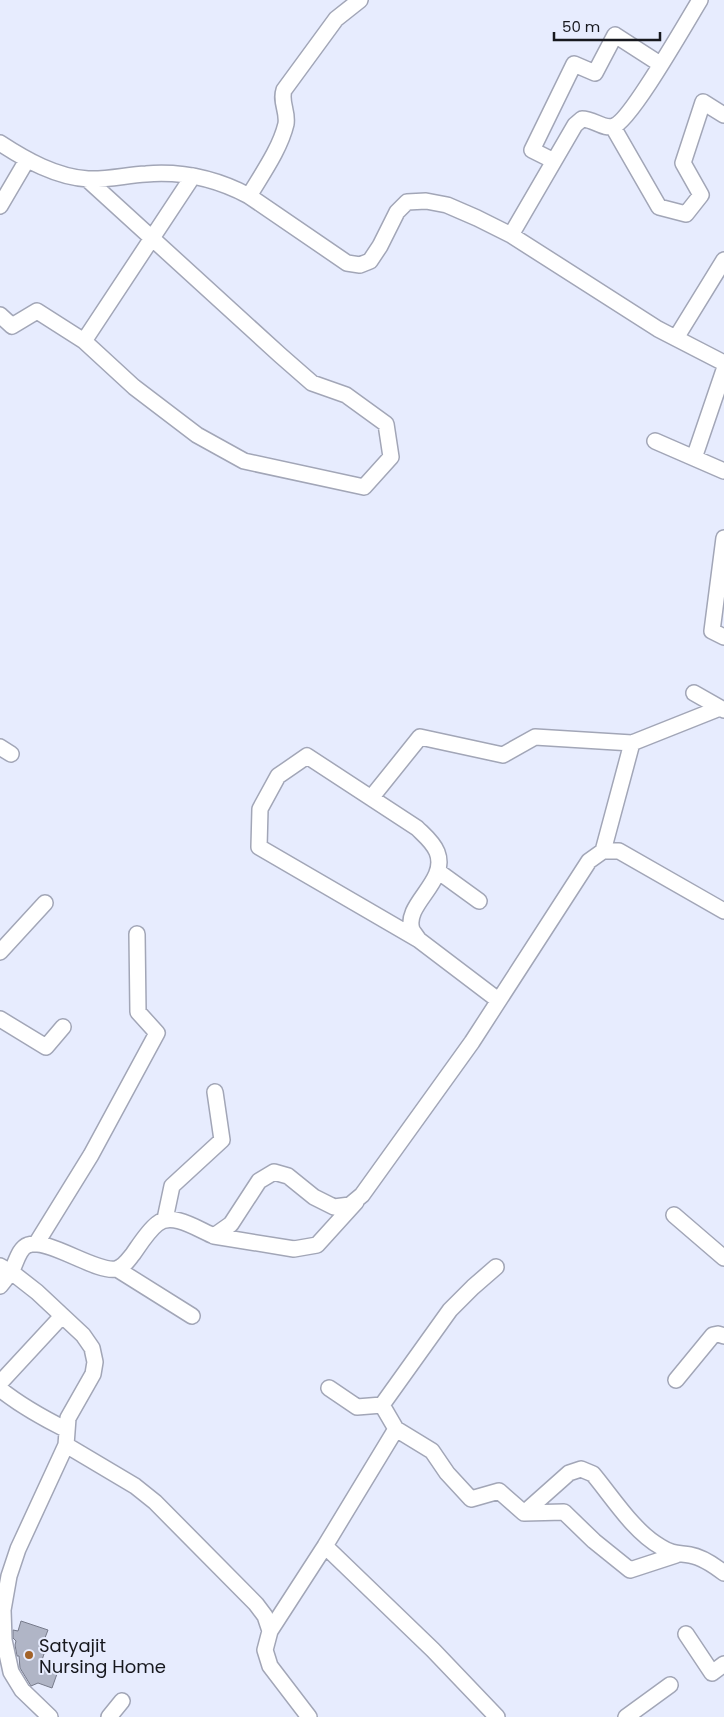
<svg xmlns="http://www.w3.org/2000/svg" width="724" height="1717" viewBox="0 0 724 1717" font-family="Poppins,sans-serif">
	<style>
		.building { fill: #b0b5c6; stroke: #777b8b }
		.lines { fill: none; stroke-linecap: round; stroke-linejoin: round }
		.street-casing { stroke: #a2a6b7; stroke-width: 18 }
		.street { stroke: #fff; stroke-width: 15 }
		.poi-dot { fill: #a2632a; stroke: #e7ecfe; stroke-width: 2 }
		.labels { text-anchor: middle; dominant-baseline: central; stroke-width: 4; stroke-linejoin: round; paint-order: stroke }
		.poi-label { font-size: 18px; fill: #17181e; stroke: #e7ecfe; text-anchor: start }
	</style>
	<rect width="100%" height="100%" fill="#e7ecfe"/>
	<path class="building" d="M21 1621 48 1630 40 1651 44 1654 40 1666 58 1671 52 1688 38 1683 31 1686 20 1668 19 1656H17L15 1645 16 1641 13 1638V1630L18 1631Z"/>
	<g class="lines">
		<g class="street-casing">
			<path id="street" d="M613 127 659 207 686 214 701 195 683 163 703 102 724 115
				M0 143C26 160 56 177 88 179 107 180 127 175 146 174 182 171 217 179 249 196L347 263 360 265 370 261 380 246 397 212 407 202 426 201 447 205 477 218 511 235 658 329 724 363
				M554 161 532 150 574 64 595 73 615 35 660 64
				M249 196C262 174 280 149 286 124 288 111 280 102 284 90L336 19 360 0
				M0 206 27 160
				M511 235 575 125 582 119C594 119 604 130 614 126 631 120 687 21 700 0
				M0 315 12 326 37 311 84 341 193 176
				M676 338 724 260
				M84 341 134 387 197 435 244 461 364 487 391 457 386 424 346 395 312 383 280 355 87 179
				M655 441 724 471
				M694 458 724 370
				M724 538 712 631 724 637
				M694 693 724 710
				M0 747 11 754
				M371 798 420 737 503 755 535 737 632 743
				M603 851 632 743 720 708
				M439 872 479 901
				M419 940 259 847 260 809 278 776 307 756 417 828C424 835 433 842 437 852 449 882 403 904 412 930 414 933 417 937 419 940L498 1000
				M0 952 45 903
				M0 1019 46 1047 63 1027
				M674 1215 724 1258
				M165 1219 172 1186 222 1140 215 1092
				M214 1236 294 1249 317 1245 356 1202
				M36 1244 91 1155 157 1033 138 1012 137 934
				M0 1266 14 1274 37 1292 83 1335 92 1348 95 1362 93 1374 68 1418 66 1445 18 1549 9 1576 3 1610 4 1640 11 1672 22 1690 50 1717
				M117 1269 192 1316
				M0 1286C4 1281 8 1276 12 1270 16 1263 19 1248 28 1245 47 1237 96 1273 116 1269 124 1267 128 1260 133 1254 140 1244 148 1231 157 1224 172 1211 199 1230 214 1236L231 1224 259 1181 274 1172 288 1176 314 1197 334 1207 350 1205 362 1195 472 1042 589 861 603 851H619L724 911
				M676 1380 713 1335 718 1334 724 1336
				M0 1383 62 1316
				M329 1388 357 1407 382 1405 396 1429 432 1451 447 1473 471 1499 499 1491 524 1513 564 1512 594 1541 630 1570 676 1555
				M0 1389C21 1406 43 1418 67 1430
				M382 1405 450 1310 473 1287 496 1267
				M66 1445 135 1486 155 1502 256 1604 265 1616 270 1631 265 1650 270 1666 309 1717
				M524 1513 569 1473 581 1469 593 1474C613 1498 634 1532 661 1547 672 1554 678 1553 690 1555 702 1557 715 1566 724 1573
				M325 1546 433 1650 497 1717
				M270 1631 325 1546 396 1429
				M686 1634 712 1673 724 1664
				M109 1717 122 1701
				M626 1717 670 1685"/>
		</g>
		<use href="#street" class="street"/>
	</g>
	<circle class="poi-dot" cx="29" cy="1655" r="5"/>
	<g class="labels">
		<g class="poi-label">
			<text x="39" y="1645">Satyajit<tspan x="39" dy="21">Nursing Home</tspan></text>
		</g>
	</g>
	<path d="M554 32v8h106v-8" fill="none" stroke="#17181e" stroke-width="2.5"/>
	<text x="562" y="32" font-size="15" fill="#17181e" stroke="#e7ecfe" stroke-width="4" paint-order="stroke">50 m</text>
</svg>
